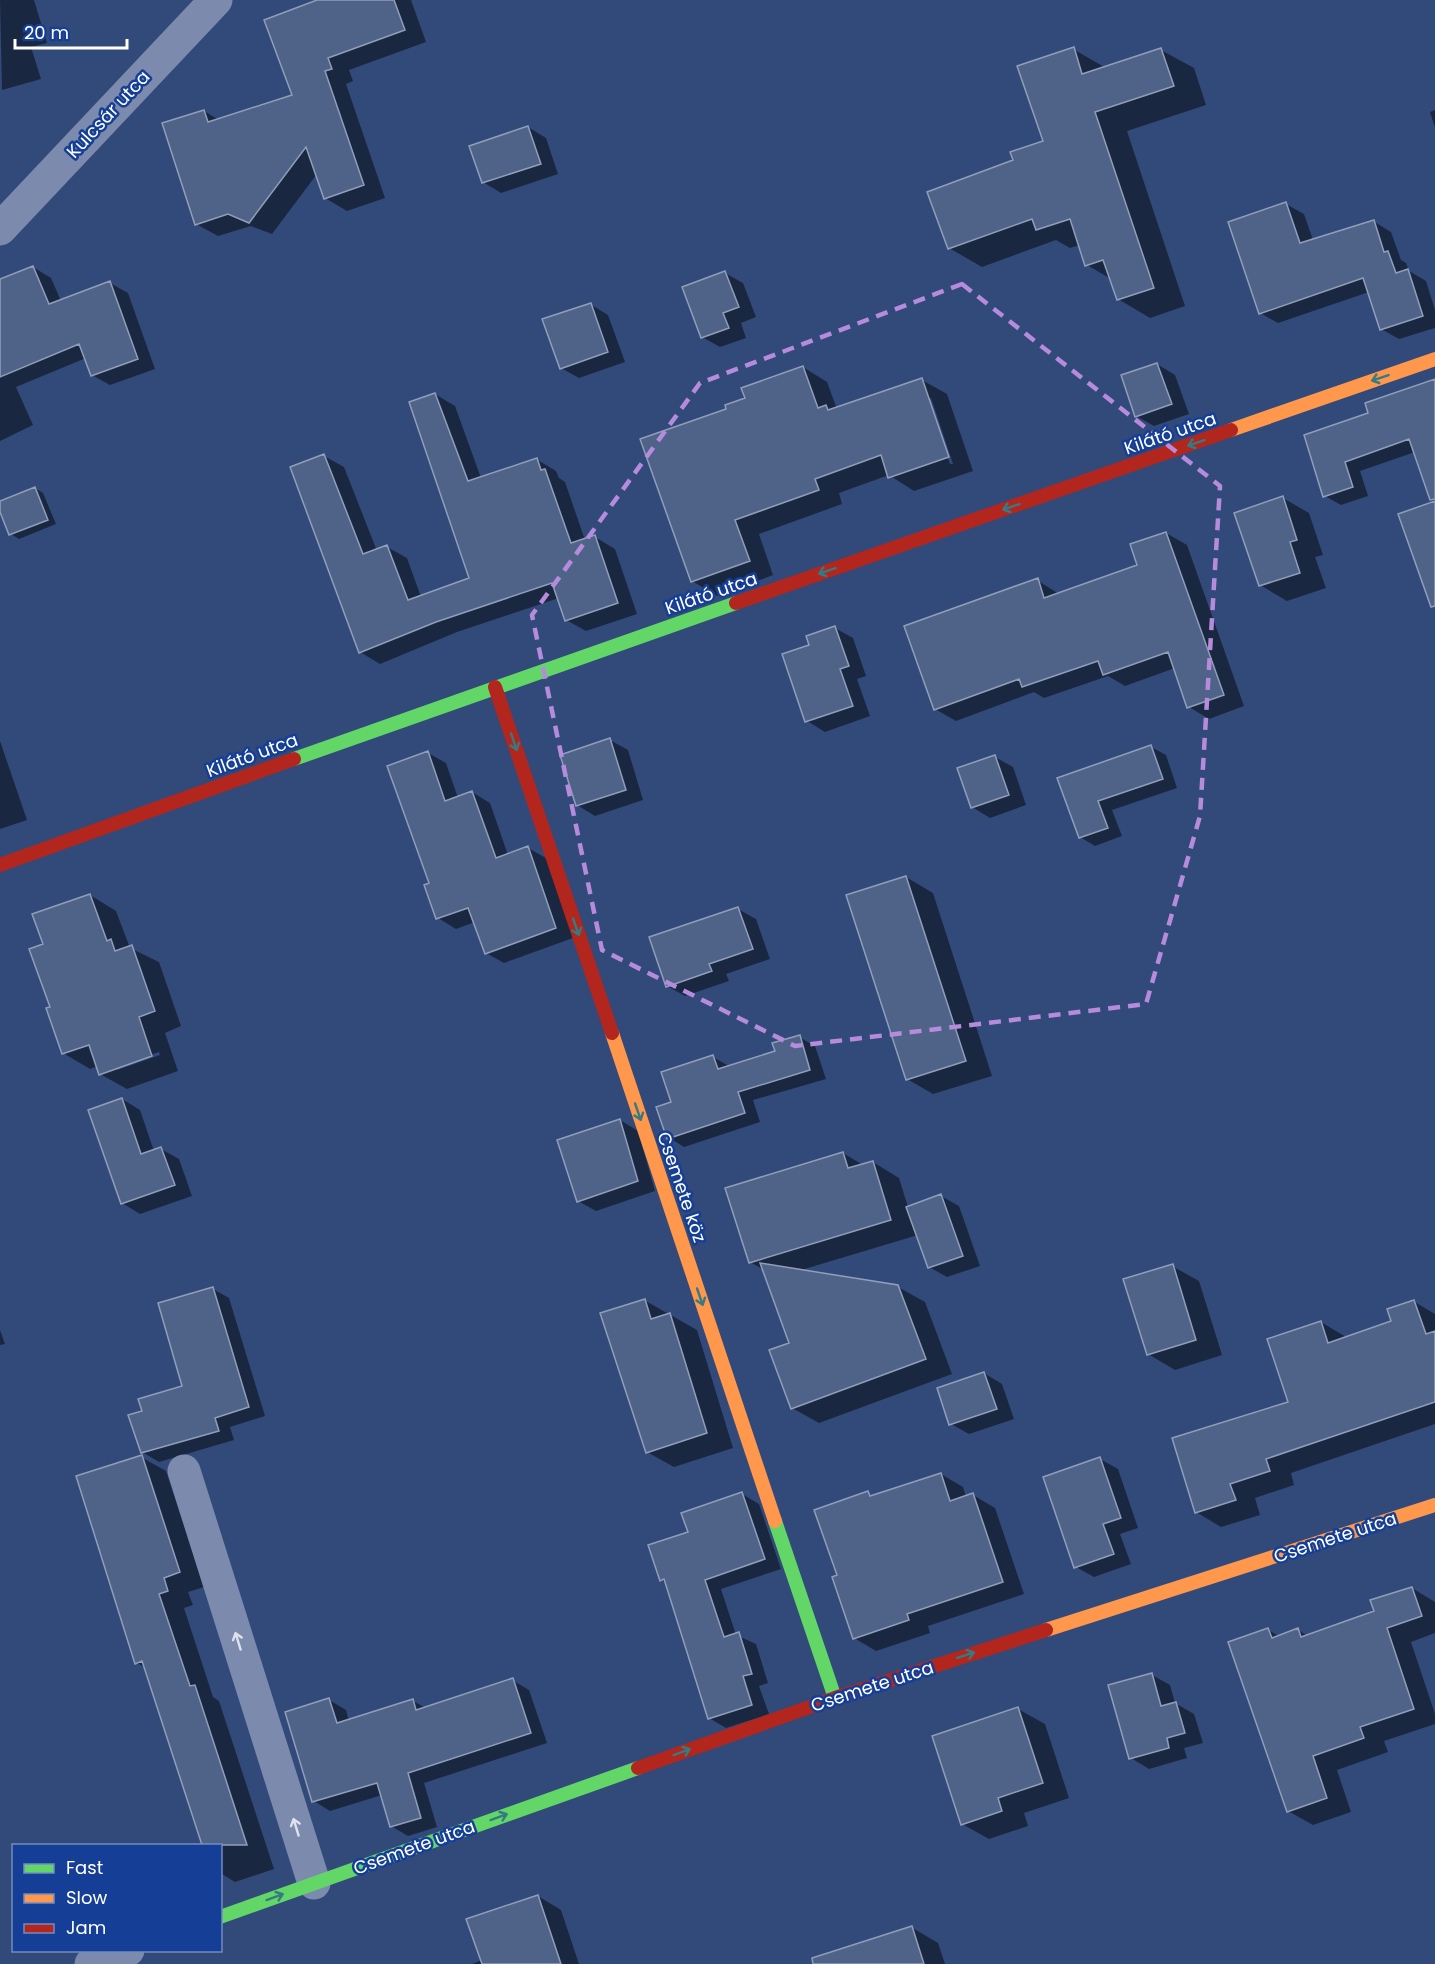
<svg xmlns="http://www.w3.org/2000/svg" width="1435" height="1964" viewBox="0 0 1435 1964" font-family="Poppins,sans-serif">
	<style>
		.shadow { fill: #0007; fill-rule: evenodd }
		.building { fill: #4f6389; stroke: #919eb9; stroke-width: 1.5 }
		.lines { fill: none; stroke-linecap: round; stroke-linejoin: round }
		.street { stroke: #7c8bad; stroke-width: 33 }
		.fast { stroke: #63d668; stroke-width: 14 }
		.slow { stroke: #ff974d; stroke-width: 14 }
		.jam { stroke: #b3261e; stroke-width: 14 }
		.oneway { stroke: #347b84 }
		.oneway2 { stroke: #dee2ea }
		.marked { fill: none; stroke: #b68bdc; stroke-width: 4.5; stroke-dasharray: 12 8; stroke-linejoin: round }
		.labels { text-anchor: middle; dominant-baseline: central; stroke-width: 5; stroke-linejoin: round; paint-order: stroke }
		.street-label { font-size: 18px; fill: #fff; stroke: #153f97 }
	</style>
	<rect width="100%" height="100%" fill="#324a7a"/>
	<path class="shadow" d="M0 0H34L47 43 31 47 41 79 2 90Z
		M321 0H411L426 42 349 70 353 81 346 84 385 198 347 211 325 198 317 174 272 234 251 226 218 236 196 224 204 111 219 120 294 96Z
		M1073 49 1106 68 1161 50 1194 68 1206 105 1127 131 1185 306 1150 318 1118 299 1111 279 1087 265 1080 245 1070 248 1056 240 982 267 949 248 1014 161 1044 141Z
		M1435 110V128L1430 112Z
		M528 127 546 138 558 174 501 193 483 182Z
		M1286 204 1304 214 1313 240 1373 221 1391 232 1401 260 1406 263 1409 271 1426 281 1435 310V328L1399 339 1381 329 1369 292 1278 323 1260 313Z
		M33 267 51 278 61 301 110 283 128 293 155 369 110 385 92 375 86 358 16 387 33 425 0 441V281Z
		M725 273 743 283 756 317 741 323 746 338 720 347 702 337Z
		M590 304 608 315 625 362 579 378 561 368Z
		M1157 364 1175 375 1189 414 1154 426 1136 416Z
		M803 367 827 382 837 409 922 380 947 394 973 471 914 491 889 475 839 493 842 504 759 534 773 575 717 596 692 581 728 410ZM927 398H931L953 464H950Z
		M1435 380V497L1415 452 1360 471 1368 496 1341 505 1325 496 1370 414Z
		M435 394 455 406 481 478 536 459 556 471 559 478 565 482 585 540 595 537 615 549 637 614 586 631 566 620 559 598 457 632 380 664 360 652 324 456 344 467 377 551 387 547 407 558 421 597 471 579Z
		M35 488 43 493 56 524 19 539 11 534 0 502Z
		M1283 498 1309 513 1323 555 1315 557 1326 588 1287 601 1260 585Z
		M1166 533 1187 545 1244 706 1209 719 1189 707 1175 668 1125 686 1108 676 1044 698 1034 692 956 721 935 709 1037 580 1059 594 1139 566Z
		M835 628 853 638 866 676 857 679 870 716 825 732 807 721 811 646Z
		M610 740 628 750 643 800 595 816 577 805Z
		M0 741 27 820 0 829Z
		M1151 747 1166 755 1177 788 1112 810 1122 836 1095 846 1080 837 1059 779Z
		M428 753 446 763 458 798 472 792 490 803 508 855 528 848 546 858 573 938 504 963 486 953 475 922 456 929 438 918 431 884Z
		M995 757 1013 767 1026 805 990 818 972 807Z
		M906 877 933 893 992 1076 933 1094 907 1079Z
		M90 895 116 911 130 948 159 962 181 1026 165 1033 178 1071 127 1089 100 1074 98 1066 90 1069 63 1053 52 1007 45 945ZM159 1052 160 1055 117 1070V1066Z
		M738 909 756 919 770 959 726 974 729 981 685 996 667 986Z
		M799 1037 815 1046 826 1079 753 1100 760 1122 684 1147 668 1137 713 1057 729 1066 777 1052Z
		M122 1099 140 1110 154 1151 161 1149 179 1159 192 1196 140 1214 122 1203Z
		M620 1120 638 1131 655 1191 596 1211 578 1201Z
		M843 1153 863 1165 873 1162 899 1178 908 1207 941 1196 959 1206 980 1266 947 1277 929 1267 918 1235 798 1271 898 1287 925 1302 952 1374 819 1423 792 1408 791 1344 764 1270 750 1262Z
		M1172 1266 1199 1281 1222 1355 1175 1370 1148 1354Z
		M213 1289 229 1298 265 1416 230 1427 234 1440 159 1462 142 1452 143 1412 184 1387Z
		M644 1300 697 1330 733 1448 674 1467 647 1452Z
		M1413 1301 1435 1314V1424L1291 1473 1294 1485 1255 1498 1260 1515 1221 1527 1196 1512 1290 1403 1321 1322 1346 1337 1393 1322Z
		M0 1330 5 1344 0 1345Z
		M984 1373 1002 1384 1014 1419 969 1434 951 1424Z
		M141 1457 166 1471 204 1587 188 1592 193 1605 184 1608 213 1697 219 1701 274 1869 235 1882 220 1873V1846H203L146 1668 137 1663Z
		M1100 1459 1118 1469 1138 1528 1120 1534 1131 1564 1094 1577 1076 1567Z
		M941 1474 963 1487 966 1497 973 1495 995 1508 1024 1594 928 1626 930 1633 876 1651 854 1638 868 1493 874 1497Z
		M742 1494 759 1504 781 1569 721 1589 736 1635 756 1644 768 1683 759 1686 769 1714 726 1728 709 1718 667 1583 661 1580 690 1533Z
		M1412 1588 1435 1602V1633L1411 1642 1435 1714V1724L1384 1741 1388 1752 1337 1770 1351 1812 1313 1825 1288 1811 1268 1630 1279 1636 1298 1630 1308 1636 1376 1612Z
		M1152 1675 1170 1685 1175 1703 1194 1714 1203 1743 1184 1748 1187 1758 1149 1769 1131 1758Z
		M512 1680 529 1690 547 1743 424 1783 437 1827 408 1836 391 1826 382 1795 330 1811 314 1801 329 1700 346 1710 349 1721 413 1701 426 1708Z
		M1018 1709 1045 1724 1069 1798 1024 1813 1028 1826 989 1839 962 1824Z
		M538 1896 561 1910 579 1964H472L482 1960Z
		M911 1927 938 1943 945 1964H844Z"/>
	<path class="building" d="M317 0H394L405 30 328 58 332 69 325 71 364 185 324 199 306 147 249 223 228 214 195 225 162 123 204 110 208 122 292 95 264 20Z
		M1074 47 1082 74 1161 48 1174 86 1095 112 1154 288 1117 300 1103 260 1085 266 1070 219 1036 230 1032 219 948 249 927 192 1013 160 1010 152 1043 141 1017 66Z
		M528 126 541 164 482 183 469 146Z
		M1286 202 1300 243 1374 220 1384 252 1388 251 1396 273 1408 269 1423 316 1380 330 1363 278 1259 314 1228 222Z
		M33 266 49 304 110 281 138 359 91 376 79 344 0 377V279Z
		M725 271 739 307 723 313 729 328 701 338 682 287Z
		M591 303 608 352 560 369 542 319Z
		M1157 363 1172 404 1135 417 1121 375Z
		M803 366 818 408 826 405 828 410 922 378 949 457 888 478 881 455 815 479 819 490 735 520 750 561 691 582 640 439 726 409 725 405 745 398 741 388Z
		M1435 379V499L1430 500 1409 439 1345 462 1353 487 1323 497 1304 435 1368 413 1365 403Z
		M435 393 468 481 537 458 541 470 545 469 571 543 595 535 618 603 565 621 552 583 436 622 359 653 290 467 324 454 363 554 387 545 408 600 469 578 409 402Z
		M35 487 48 520 9 535 0 512V501Z
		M1283 496 1297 540 1290 542 1300 573 1259 586 1234 513Z
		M1435 501V606L1431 607 1398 514Z
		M1166 532 1224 695 1187 708 1168 652 1103 675 1098 661 1022 687 1019 679 934 710 904 626 1038 578 1044 598 1137 565 1130 544Z
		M835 626 849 666 840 669 853 706 805 722 782 654 809 645 806 636Z
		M610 738 626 790 576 806 560 755Z
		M1151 745 1163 779 1098 801 1108 828 1079 838 1057 778Z
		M428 751 445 801 472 791 496 858 528 846 556 928 485 954 468 908 436 919 424 885 429 883 387 766Z
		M995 755 1009 795 971 808 957 768Z
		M906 876 966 1061 906 1080 846 895Z
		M90 894 107 941 111 939 115 951 132 945 155 1011 139 1017 152 1056 99 1075 89 1045 62 1054 46 1008 50 1007 29 949 43 944 32 914Z
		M738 907 753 949 709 964 712 971 666 987 649 937Z
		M800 1035 810 1070 738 1092 745 1113 667 1139 656 1107 671 1102 661 1072 713 1055 718 1069 775 1051 772 1043Z
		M122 1098 141 1154 161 1147 175 1185 121 1204 88 1110Z
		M620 1119 638 1181 577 1202 557 1140Z
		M843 1152 848 1168 873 1161 891 1220 749 1263 725 1188Z
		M941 1194 963 1256 928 1268 906 1207Z
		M760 1263 898 1285 926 1359 791 1409 769 1350 789 1343Z
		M1173 1264 1196 1340 1147 1355 1123 1279Z
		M213 1287 249 1407 215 1418 219 1431 141 1453 128 1415 142 1411 138 1399 182 1386 158 1303Z
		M645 1299 651 1319 670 1313 707 1433 646 1453 600 1313Z
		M1414 1300 1426 1334 1435 1331V1402L1266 1459 1270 1471 1230 1484 1236 1500 1195 1513 1172 1438 1288 1402 1267 1339 1321 1321 1328 1343 1391 1321 1387 1309Z
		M984 1372 997 1409 949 1425 937 1388Z
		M142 1455 180 1572 164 1578 168 1591 159 1594 190 1686 195 1685 247 1845H202L142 1661 135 1664 76 1476Z
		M1100 1457 1121 1518 1103 1524 1114 1554 1074 1568 1043 1477Z
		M941 1473 950 1501 973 1493 1003 1582 907 1614 909 1620 853 1639 832 1577 837 1575 814 1510 868 1491 870 1496Z
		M742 1492 765 1559 705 1580 724 1637 739 1632 752 1674 743 1676 752 1705 708 1719 664 1579 660 1581 648 1545 688 1532 681 1513Z
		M1412 1587 1422 1616 1387 1628 1414 1709 1360 1727 1364 1738 1313 1756 1327 1798 1287 1812 1228 1642 1268 1628 1272 1638 1298 1628 1301 1637 1374 1611 1370 1600Z
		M1152 1673 1161 1706 1176 1702 1185 1733 1167 1738 1169 1748 1129 1759 1108 1685Z
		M513 1678 531 1733 408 1773 421 1818 390 1827 377 1783 312 1802 285 1712 329 1698 337 1723 413 1699 416 1710Z
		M1018 1707 1043 1783 998 1798 1002 1811 961 1825 932 1736Z
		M538 1895 561 1964H482L466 1919Z
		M912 1926 924 1964H813L812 1958Z"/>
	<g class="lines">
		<path class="street" d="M0 229 216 0
			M184 1471 314 1883
			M91 1964 128 1950"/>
		<path class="fast" d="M294 759 736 603
			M775 1521 835 1698
			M220 1917 638 1768"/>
		<path class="slow" d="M1231 430 1435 359
			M612 1033 775 1521
			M1046 1630 1435 1505"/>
		<path class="jam" d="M736 603 1231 430
			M495 687 612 1033
			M0 865 294 759
			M638 1768 835 1698 1046 1630"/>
	</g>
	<defs><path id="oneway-shaft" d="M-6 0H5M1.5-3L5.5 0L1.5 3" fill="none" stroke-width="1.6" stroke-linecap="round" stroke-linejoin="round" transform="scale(1.5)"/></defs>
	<g class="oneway">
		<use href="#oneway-shaft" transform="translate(1380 378) rotate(161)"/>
		<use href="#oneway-shaft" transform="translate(1196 443) rotate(161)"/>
		<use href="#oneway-shaft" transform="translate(1011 507) rotate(161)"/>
		<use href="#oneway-shaft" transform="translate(827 571) rotate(161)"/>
		<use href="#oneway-shaft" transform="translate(514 742) rotate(71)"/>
		<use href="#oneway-shaft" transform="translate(576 927) rotate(71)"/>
		<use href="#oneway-shaft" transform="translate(638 1112) rotate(71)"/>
		<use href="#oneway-shaft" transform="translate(700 1297) rotate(71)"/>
		<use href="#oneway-shaft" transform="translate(966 1655) rotate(-18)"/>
		<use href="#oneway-shaft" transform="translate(682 1752) rotate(-20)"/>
		<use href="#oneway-shaft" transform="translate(499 1817) rotate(-20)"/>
		<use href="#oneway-shaft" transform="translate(275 1897) rotate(-20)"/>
	</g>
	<g class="oneway2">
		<use href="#oneway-shaft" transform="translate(238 1641) rotate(-107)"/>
		<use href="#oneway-shaft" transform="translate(296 1827) rotate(-107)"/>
	</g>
	<path class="marked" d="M962 284 1220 486 1200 816 1146 1004 795 1046 602 950 532 615 700 383Z"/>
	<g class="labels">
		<g class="street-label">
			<text transform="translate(108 114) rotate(-47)">Kulcsár utca</text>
			<text transform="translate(1170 433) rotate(-19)">Kilátó utca</text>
			<text transform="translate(711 593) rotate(-19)">Kilátó utca</text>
			<text transform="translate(252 755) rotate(-20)">Kilátó utca</text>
			<text transform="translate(682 1187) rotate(71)">Csemete köz</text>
			<text transform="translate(1335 1537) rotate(-18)">Csemete utca</text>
			<text transform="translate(872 1686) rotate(-18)">Csemete utca</text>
			<text transform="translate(414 1847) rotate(-20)">Csemete utca</text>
		</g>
	</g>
	<rect x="12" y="1844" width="210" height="108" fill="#153f97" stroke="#738cc1" stroke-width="1.5"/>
	<rect x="24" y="1864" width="30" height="9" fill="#63d668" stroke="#738cc1" stroke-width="1.5"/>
	<text x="66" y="1874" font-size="18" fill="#ffffff">Fast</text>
	<rect x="24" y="1894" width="30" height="9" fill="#ff974d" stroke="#738cc1" stroke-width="1.5"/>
	<text x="66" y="1904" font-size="18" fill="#ffffff">Slow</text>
	<rect x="24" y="1924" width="30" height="9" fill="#b3261e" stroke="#738cc1" stroke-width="1.5"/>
	<text x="66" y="1934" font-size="18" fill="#ffffff">Jam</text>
	<path d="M15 39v9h112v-9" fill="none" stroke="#ffffff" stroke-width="3"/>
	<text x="24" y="39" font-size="18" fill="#ffffff" stroke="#153f97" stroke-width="4.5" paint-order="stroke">20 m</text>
</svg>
